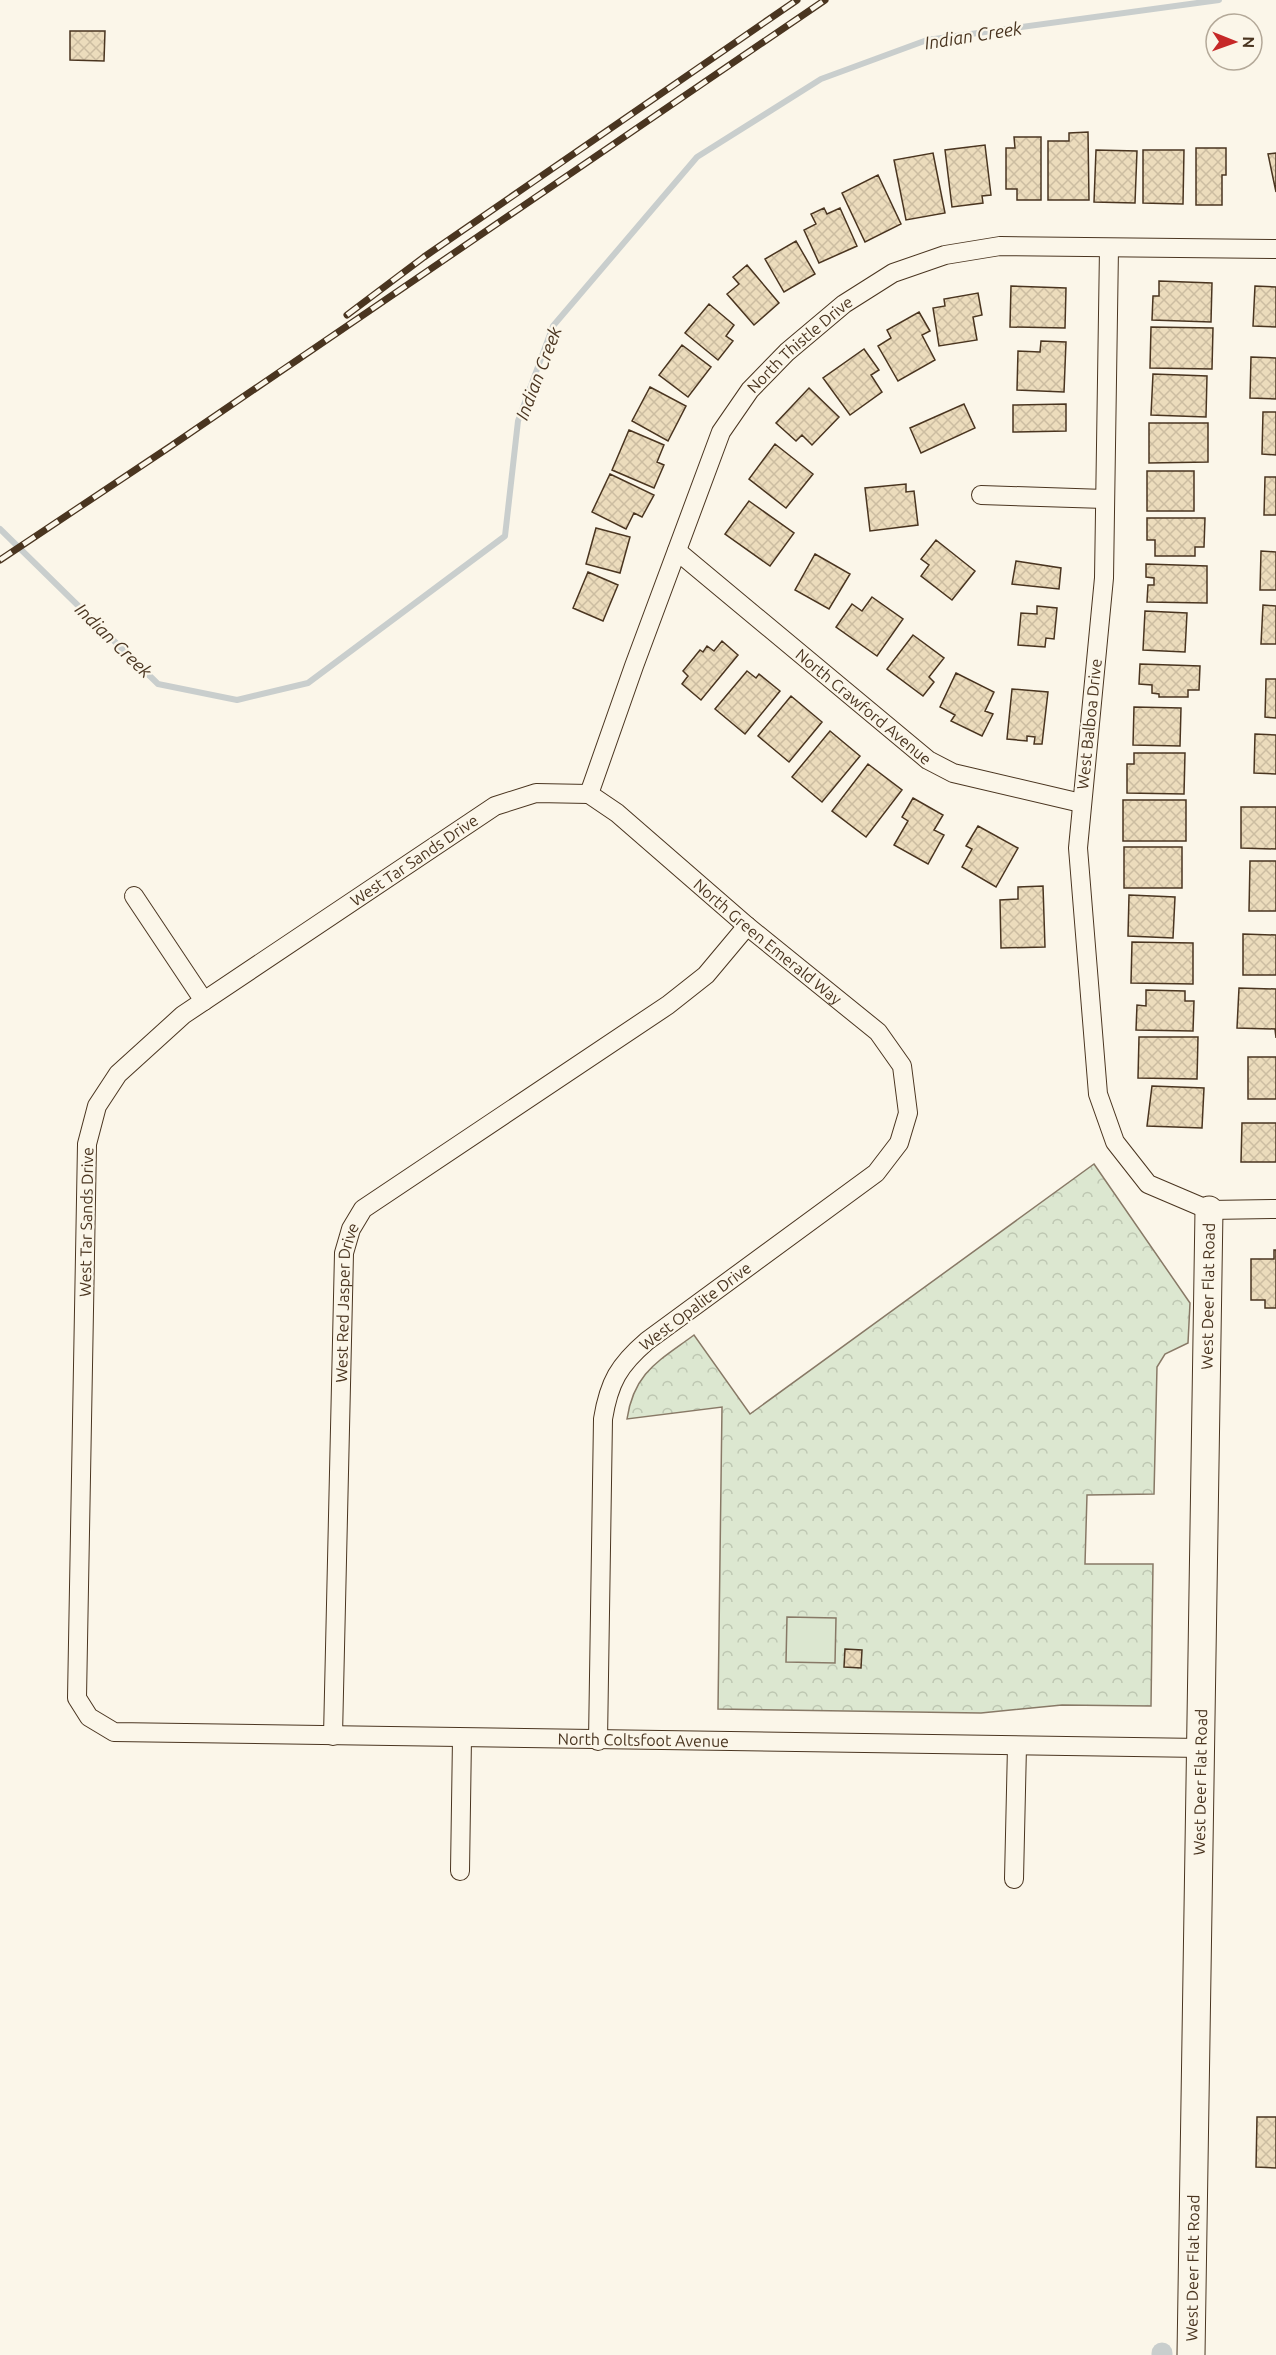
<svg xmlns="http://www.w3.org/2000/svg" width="1276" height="2355" viewBox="0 0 1276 2355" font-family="Ubuntu,sans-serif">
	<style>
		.forest { fill: url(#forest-crowns); stroke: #887966; stroke-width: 1.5 }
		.pitch { fill: #dce7d0; stroke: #887966; stroke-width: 1.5 }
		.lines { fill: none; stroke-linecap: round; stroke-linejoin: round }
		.stream { stroke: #c9cecd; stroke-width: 6 }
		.canal { stroke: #c9cecd; stroke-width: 21 }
		.building { fill: url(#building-cross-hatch); stroke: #4a3520; stroke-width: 1.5 }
		.street-casing { stroke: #4a3520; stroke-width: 20 }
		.secondary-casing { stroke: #4a3520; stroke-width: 29 }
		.street { stroke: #fbf6e9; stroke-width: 18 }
		.secondary { stroke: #fbf6e9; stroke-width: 27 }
		.rail-casing { stroke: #4a3520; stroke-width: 7 }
		.rail { stroke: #fbf6e9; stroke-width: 4.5; stroke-dasharray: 14; stroke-linecap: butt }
		.labels { text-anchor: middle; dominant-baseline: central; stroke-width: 4.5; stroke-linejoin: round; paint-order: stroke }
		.street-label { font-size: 16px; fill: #4a3520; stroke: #fbf6e9 }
		.water-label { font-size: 18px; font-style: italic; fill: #4a3520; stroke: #fbf6e9 }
	</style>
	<defs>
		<pattern id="forest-crowns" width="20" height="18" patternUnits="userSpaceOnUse" patternTransform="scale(1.5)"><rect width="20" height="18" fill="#dce7d0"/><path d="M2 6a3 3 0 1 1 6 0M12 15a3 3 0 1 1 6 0" fill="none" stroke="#bec7b2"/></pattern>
		<pattern id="building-cross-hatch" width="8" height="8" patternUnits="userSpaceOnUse" patternTransform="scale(1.5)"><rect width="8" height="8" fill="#ecdcbc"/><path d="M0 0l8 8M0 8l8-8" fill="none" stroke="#ccbda1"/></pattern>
	</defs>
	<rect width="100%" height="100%" fill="#fbf6e9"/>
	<path class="forest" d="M1094 1164 1190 1303 1188 1343 1165 1354 1157 1367 1154 1494 1087 1495 1085 1564H1153L1151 1706 1062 1705 981 1713 718 1709 722 1407 627 1419C634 1372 659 1361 694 1335L750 1414Z"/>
	<path class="pitch" d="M787 1617 836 1618 835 1663 786 1662Z"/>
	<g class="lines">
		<path class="stream" d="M0 529 158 684 237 700 308 683 505 536 518 421 553 326 697 157 821 79 927 40 1219 0"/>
		<path class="canal" d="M1162 2355V2353"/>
	</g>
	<path class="building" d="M70 31H105L104 61 70 60Z
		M1088 132 1089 200H1048V141H1069V133Z
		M1014 137H1041V200H1017V189H1006V148H1015Z
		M985 145 991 195 982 196 983 203 952 207 945 150Z
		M1196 148H1226V175H1222V205H1196Z
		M1096 150 1137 151 1135 203 1094 202Z
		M1143 150H1184L1183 204 1143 203Z
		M933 153 945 213 906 220 894 160Z
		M1276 153V192L1268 154Z
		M878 175 901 224 865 242 842 193Z
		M824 208 827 214 840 208 857 246 819 263 804 230 816 224 811 214Z
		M796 241 815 274 784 292 765 259Z
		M747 265 779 303 754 325 727 294 739 284 733 277Z
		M1159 281 1212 283 1211 322 1152 320 1153 296H1159Z
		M1011 286 1066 288 1065 328 1010 327Z
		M1255 286 1276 287V327L1253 326Z
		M978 293 982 315 973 317 977 340 939 346 933 308 945 306 944 299Z
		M709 304 734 325 726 336 733 341 718 360 685 333Z
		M919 312 930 331 922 335 935 360 898 381 878 346 891 338 887 330Z
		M1151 327 1213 328 1212 369 1150 368Z
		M1041 341 1066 342 1064 392 1017 390 1018 351 1040 352Z
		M682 345 711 367 688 397 659 375Z
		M864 349 879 370 871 375 882 392 850 415 823 378Z
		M1251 357 1276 358V399L1250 398Z
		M1153 374 1207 376 1206 417 1151 415Z
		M650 387 686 406 668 441 632 421Z
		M809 388 839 417 812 445 802 435 796 441 776 423Z
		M964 404 975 428 921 453 910 428Z
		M1066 404V431L1013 432V405Z
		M1263 412H1276V455L1262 454Z
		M1149 423H1208V462L1149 463Z
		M629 430 664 445 657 462 664 465 654 488 612 470Z
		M775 444 813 474 786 508 749 479Z
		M1147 471H1194V511H1147Z
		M610 474 654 495 642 517 634 513 626 529 592 512Z
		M1265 477H1276V515H1264Z
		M906 484V492L914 491 918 525 870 531 865 488Z
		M749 501 794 533 770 566 725 534Z
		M1147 518H1205L1204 547H1195V556H1155V540H1147Z
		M596 528 630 537 620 573 586 564Z
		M936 540 975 571 952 600 921 576 929 565 921 559Z
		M1261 551 1276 552V590H1260Z
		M815 554 850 574 829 609 795 590Z
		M1016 561 1061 568 1059 589 1012 584Z
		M1146 564 1207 566V603L1147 602 1148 585H1154V578L1146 577Z
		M588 572 618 585 603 621 573 608Z
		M872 597 903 619 877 656 836 627 852 604 862 611Z
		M1263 605 1276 606V644H1261Z
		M1037 606 1057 608 1054 639 1046 638 1045 647 1018 645 1021 613 1037 614Z
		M1145 611 1187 613 1185 652 1143 650Z
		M913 635 944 658 929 677 934 682 923 696 887 669Z
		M722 641 738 655 701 700 682 684 688 676 683 671 700 650 703 652 707 646 714 651Z
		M1140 664 1200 666 1199 690H1188V697H1159V694L1152 693V685L1139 684Z
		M747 671 756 678 759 674 780 691 745 734 715 709Z
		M956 673 994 692 985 711 993 714 982 736 951 721 955 715 940 707Z
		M1266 679H1276V718L1265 717Z
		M1012 689 1048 692 1042 744H1034L1035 737 1027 736V741L1007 739Z
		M791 696 822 722 789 762 758 736Z
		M1134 707 1181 708 1180 746 1133 745Z
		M830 731 860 756 822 802 792 777Z
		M1255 734 1276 735V774L1254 773Z
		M1134 753H1185L1184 794 1127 793V764H1134Z
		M868 764 902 790 866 837 832 811Z
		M913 798 943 815 934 830 944 835 928 864 894 845 908 821 902 817Z
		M1123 800H1186V841H1123Z
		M1241 807H1276V849L1241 848Z
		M978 826 1018 848 996 887 962 867 972 849 966 846Z
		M1124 847H1182V888H1124Z
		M1250 861H1276V911H1249Z
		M1043 886 1045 947 1001 948 1000 900 1018 899V887Z
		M1129 895 1175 897 1173 938 1128 936Z
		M1243 934 1276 935V975H1243Z
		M1132 942 1193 943V984L1131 983Z
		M1239 988 1276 989V1038L1275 1029 1237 1028Z
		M1146 990 1185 991V1001H1194L1193 1031 1136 1030 1137 1005 1146 1006Z
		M1139 1037H1198L1197 1079 1138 1078Z
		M1248 1057H1276V1099H1248Z
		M1152 1086 1204 1088 1202 1128 1147 1126Z
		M1242 1123H1276V1162H1241Z
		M1274 1250H1276V1308H1265V1300H1251V1259H1274Z
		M845 1649 862 1650 861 1668 844 1667Z
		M1257 2117H1276V2168L1256 2167Z"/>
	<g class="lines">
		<g class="street-casing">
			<g id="street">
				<path d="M1109 248 1104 578 1078 848 1098 1094 1115 1142 1148 1184 1209 1210 1276 1209"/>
				<path d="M981 495 1105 499"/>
				<path id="s1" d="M677 551 928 760 953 773 1081 803"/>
				<path id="s2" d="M589 794 536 793 495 806 183 1015 118 1074 97 1106 87 1144 77 1698 89 1717 114 1732 1201 1748"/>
				<path id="s3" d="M589 794 617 813 747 926 878 1032 902 1066 908 1113 899 1143 876 1173 647 1341C619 1365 609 1382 603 1419L598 1741"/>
				<path id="s4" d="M589 794 634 666 721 432 750 390 787 352 844 304 893 273 945 255 1000 246 1276 249"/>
				<path d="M134 896 204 1001"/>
				<path id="s5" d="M333 1736 344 1253 351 1229 363 1209 668 1005 706 975 747 926"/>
				<path d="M460 1871 462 1738"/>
				<path d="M1014 1879 1017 1746"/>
			</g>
		</g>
		<g class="secondary-casing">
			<g id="secondary">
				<path id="s6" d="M1191 2355 1209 1210"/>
			</g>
		</g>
		<use href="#street" class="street"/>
		<use href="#secondary" class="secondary"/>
		<g class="rail-casing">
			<path id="rail" d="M347 315 424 257 797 0
				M0 560 171 446 825 0"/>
		</g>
		<use href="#rail" class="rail"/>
	</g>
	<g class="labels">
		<g class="street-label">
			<text stroke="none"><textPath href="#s4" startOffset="504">North Thistle Drive</textPath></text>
			<text stroke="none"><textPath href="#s1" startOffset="243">North Crawford Avenue</textPath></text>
			<text transform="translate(1089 724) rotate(-84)">West Balboa Drive</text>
			<text transform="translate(414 860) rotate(-34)">West Tar Sands Drive</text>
			<text stroke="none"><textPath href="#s3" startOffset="232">North Green Emerald Way</textPath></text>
			<text transform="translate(86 1222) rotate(-89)">West Tar Sands Drive</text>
			<text stroke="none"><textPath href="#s6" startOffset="1059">West Deer Flat Road</textPath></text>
			<text stroke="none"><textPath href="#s5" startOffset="434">West Red Jasper Drive</textPath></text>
			<text transform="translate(695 1306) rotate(-37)">West Opalite Drive</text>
			<text stroke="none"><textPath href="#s2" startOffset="1772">North Coltsfoot Avenue</textPath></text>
			<text stroke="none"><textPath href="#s6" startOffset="573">West Deer Flat Road</textPath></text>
			<text stroke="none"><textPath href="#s6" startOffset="87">West Deer Flat Road</textPath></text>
		</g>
		<g class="water-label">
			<text transform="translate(973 35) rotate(-9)">Indian Creek</text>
			<text transform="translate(538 373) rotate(-69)">Indian Creek</text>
			<text transform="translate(114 640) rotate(44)">Indian Creek</text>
		</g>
	</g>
	<g transform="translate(1234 42) rotate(91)"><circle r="28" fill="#fbf6e9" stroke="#b4a999" stroke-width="1.5"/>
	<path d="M0-4.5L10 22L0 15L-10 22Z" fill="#c62828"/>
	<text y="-9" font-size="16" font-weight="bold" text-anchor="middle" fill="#4a3520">N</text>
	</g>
</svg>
